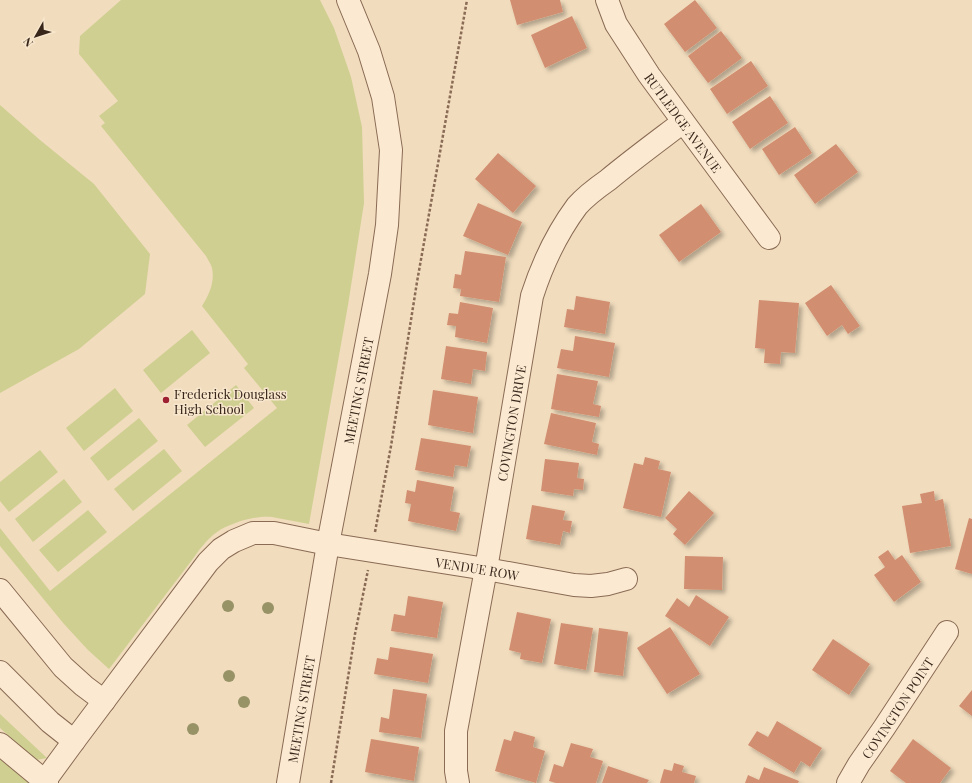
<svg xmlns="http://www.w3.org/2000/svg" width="972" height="783" viewBox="0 0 972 783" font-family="'Playfair Display',serif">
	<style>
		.green { fill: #cfcf91 }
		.building { fill: #d28e70; filter: url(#shadow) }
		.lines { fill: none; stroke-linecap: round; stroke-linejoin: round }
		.minor-casing { stroke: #8a6b55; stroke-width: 24 }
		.path { stroke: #8a6b55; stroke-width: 2.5; stroke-dasharray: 3 2; stroke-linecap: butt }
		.minor { stroke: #fbead1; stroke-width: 22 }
		.tree { fill: #989267 }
		.poi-dot { fill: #9d2130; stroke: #f8e7cd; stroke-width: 1.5 }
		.labels { text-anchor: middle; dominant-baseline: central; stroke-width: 3; stroke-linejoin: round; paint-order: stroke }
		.street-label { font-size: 13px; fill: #38261b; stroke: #f8e7cd }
		.poi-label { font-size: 13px; fill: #38261b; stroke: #f8e7cd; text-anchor: start }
	</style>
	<defs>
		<filter id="shadow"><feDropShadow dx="3.5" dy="3.5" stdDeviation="2" flood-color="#0004"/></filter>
	</defs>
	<rect width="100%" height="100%" fill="#f1dcbd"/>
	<path class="green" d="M121 0H320L334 28 351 77 362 127 364 203 348 305 309 524C297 522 284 519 272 517 256 515 230 523 217 532 207 539 199 550 192 560L109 669 88 650 64 624 0 546V528L50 591 277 408 244 368 248 364 202 306C209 295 215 282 212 268 211 264 208 260 206 256L101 126 105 123 99 116 118 101 79 54 80 36Z
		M0 105 40 140 94 184 150 254 145 294 79 349 0 393Z
		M192 330 210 353 161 393 143 370Z
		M236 385 254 408 205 447 187 425Z
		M115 388 133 411 84 451 66 428Z
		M139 418 158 441 108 481 90 458Z
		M164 449 182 471 133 511 114 489Z
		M40 450 58 472 9 512 0 501V482Z
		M64 479 82 502 33 542 15 519Z
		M88 510 107 532 58 572 39 550Z
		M0 714 47 758 36 760 0 728Z
		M0 759 29 783H0Z"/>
	<path class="building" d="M510 0H560L563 12 517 25Z
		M695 0 717 28 685 52 664 24Z
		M572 16 587 48 545 68 531 35Z
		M721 31 742 58 708 83 688 56Z
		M751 61 768 86 727 114 710 89Z
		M770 96 788 123 750 149 732 122Z
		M795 127 812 153 779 175 762 149Z
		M836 144 858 172 815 204 794 175Z
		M498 153 536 186 513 213 475 179Z
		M478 203 522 222 508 255 463 236Z
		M701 204 721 232 679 262 659 235Z
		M465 251 506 257 499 302 460 296 461 289 453 288 455 274 461 275Z
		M831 285 860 326 848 334 842 325 827 336 805 303Z
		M576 296 610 302 605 334 564 327 567 309 574 310Z
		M759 300 799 303 795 353 781 352 780 364 764 363 765 349 755 348Z
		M460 302 493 308 487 343 455 337 456 326 447 325 449 313 458 314Z
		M575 336 615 343 609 377 557 368 561 349 573 351Z
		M446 346 487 352 485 371 473 369 471 384 441 379Z
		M557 374 598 381 593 404 601 406 599 417 551 409Z
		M433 390 478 397 473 433 428 425Z
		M551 413 596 423 592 442 599 444 597 455 544 444Z
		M421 438 471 446 467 467 455 465 453 477 415 470Z
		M645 457 660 461 658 469 671 472 661 517 623 508 634 463 643 465Z
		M545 459 579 463 577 478 584 479 583 490 574 489 573 496 541 491Z
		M417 480 454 487 450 511 460 513 456 531 408 521 411 504 405 503 407 490 415 492Z
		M689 491 714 513 685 545 673 534 677 529 665 518Z
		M934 491 935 501 943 499 951 546 910 553 902 506 922 503 920 494Z
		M532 505 565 511 563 520 572 521 570 533 563 531 560 545 526 539Z
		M969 518 972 519V574L955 569Z
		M888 550 895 560 902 555 921 582 894 602 874 575 885 567 878 557Z
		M685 556 723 557 722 590 684 589Z
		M696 595 729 617 710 646 665 616 677 598 689 607Z
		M408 596 443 602 437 638 391 631 394 614 405 616Z
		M517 612 551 619 542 663 520 659 521 653 509 650Z
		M561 623 593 628 586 670 554 664Z
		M670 627 700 674 667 694 637 648Z
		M599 628 628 632 623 676 594 672Z
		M833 639 870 664 849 695 812 670Z
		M390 647 433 654 428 683 374 674 377 658 388 660Z
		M393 689 427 694 421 738 379 732 381 717 389 719Z
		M972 690V716L959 706Z
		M777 721 822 748 810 767 801 761 794 773 748 745 757 731 768 737Z
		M514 731 535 737 533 747 545 751 536 783 495 771 504 739 511 741Z
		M371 739 419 747 414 781 365 772Z
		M913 739 951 768 940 783H906L890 771Z
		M571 743 593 749 590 757 603 761 596 783H556L549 781 554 764 563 767Z
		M674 763 684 766 682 772 696 776 694 783H660L664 769 672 771Z
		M608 766 649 780 647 783H602Z
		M764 767 799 781 798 783H745L748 775 759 780Z"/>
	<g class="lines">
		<g class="minor-casing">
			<g id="minor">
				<path id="s1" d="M607 0 616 24 649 75 769 238"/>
				<path d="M0 590 63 667 84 686 104 701"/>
				<path d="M0 672 50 722 74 741"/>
				<path d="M0 744 47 783"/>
				<path id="s2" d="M44 782 74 741 208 562 221 549 234 541 253 533H274L328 544 486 569 574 585 591 586 608 584 626 579"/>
				<path id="s3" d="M288 783 328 544 380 274 387 225 391 150 383 97 369 51 348 0"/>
				<path id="s4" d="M458 783 456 771V731L486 569 532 296C542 265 557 233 577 206 585 197 598 187 608 180 632 160 658 141 683 122"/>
				<path id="s5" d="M848 783 859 764 884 728 947 632"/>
			</g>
		</g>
		<path class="path" d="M375 532 391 446 417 282 464 17 467 0
			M331 783 355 634 368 570"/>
		<use href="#minor" class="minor"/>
	</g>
	<g class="tree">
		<circle cx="228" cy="606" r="6"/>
		<circle cx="268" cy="608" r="6"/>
		<circle cx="229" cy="676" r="6"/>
		<circle cx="244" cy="702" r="6"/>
		<circle cx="193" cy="729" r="6"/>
	</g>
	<circle class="poi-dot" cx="166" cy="400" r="4"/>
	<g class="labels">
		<g class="street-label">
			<text stroke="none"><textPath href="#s1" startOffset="145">RUTLEDGE AVENUE</textPath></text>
			<text stroke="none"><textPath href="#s3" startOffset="399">MEETING STREET</textPath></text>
			<text stroke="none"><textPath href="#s4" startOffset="365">COVINGTON DRIVE</textPath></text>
			<text stroke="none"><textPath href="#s2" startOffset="556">VENDUE ROW</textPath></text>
			<text stroke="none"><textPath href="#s5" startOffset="90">COVINGTON POINT</textPath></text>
			<text stroke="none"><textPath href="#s3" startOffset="75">MEETING STREET</textPath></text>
		</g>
		<g class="poi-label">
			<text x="174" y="393">Frederick Douglass<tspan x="174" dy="15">High School</tspan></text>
		</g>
	</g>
	<g transform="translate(36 36) rotate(231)" stroke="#f8e7cd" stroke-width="3" paint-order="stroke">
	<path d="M0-3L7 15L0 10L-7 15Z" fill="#38261b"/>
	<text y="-6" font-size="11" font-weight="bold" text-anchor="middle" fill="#38261b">N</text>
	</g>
</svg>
